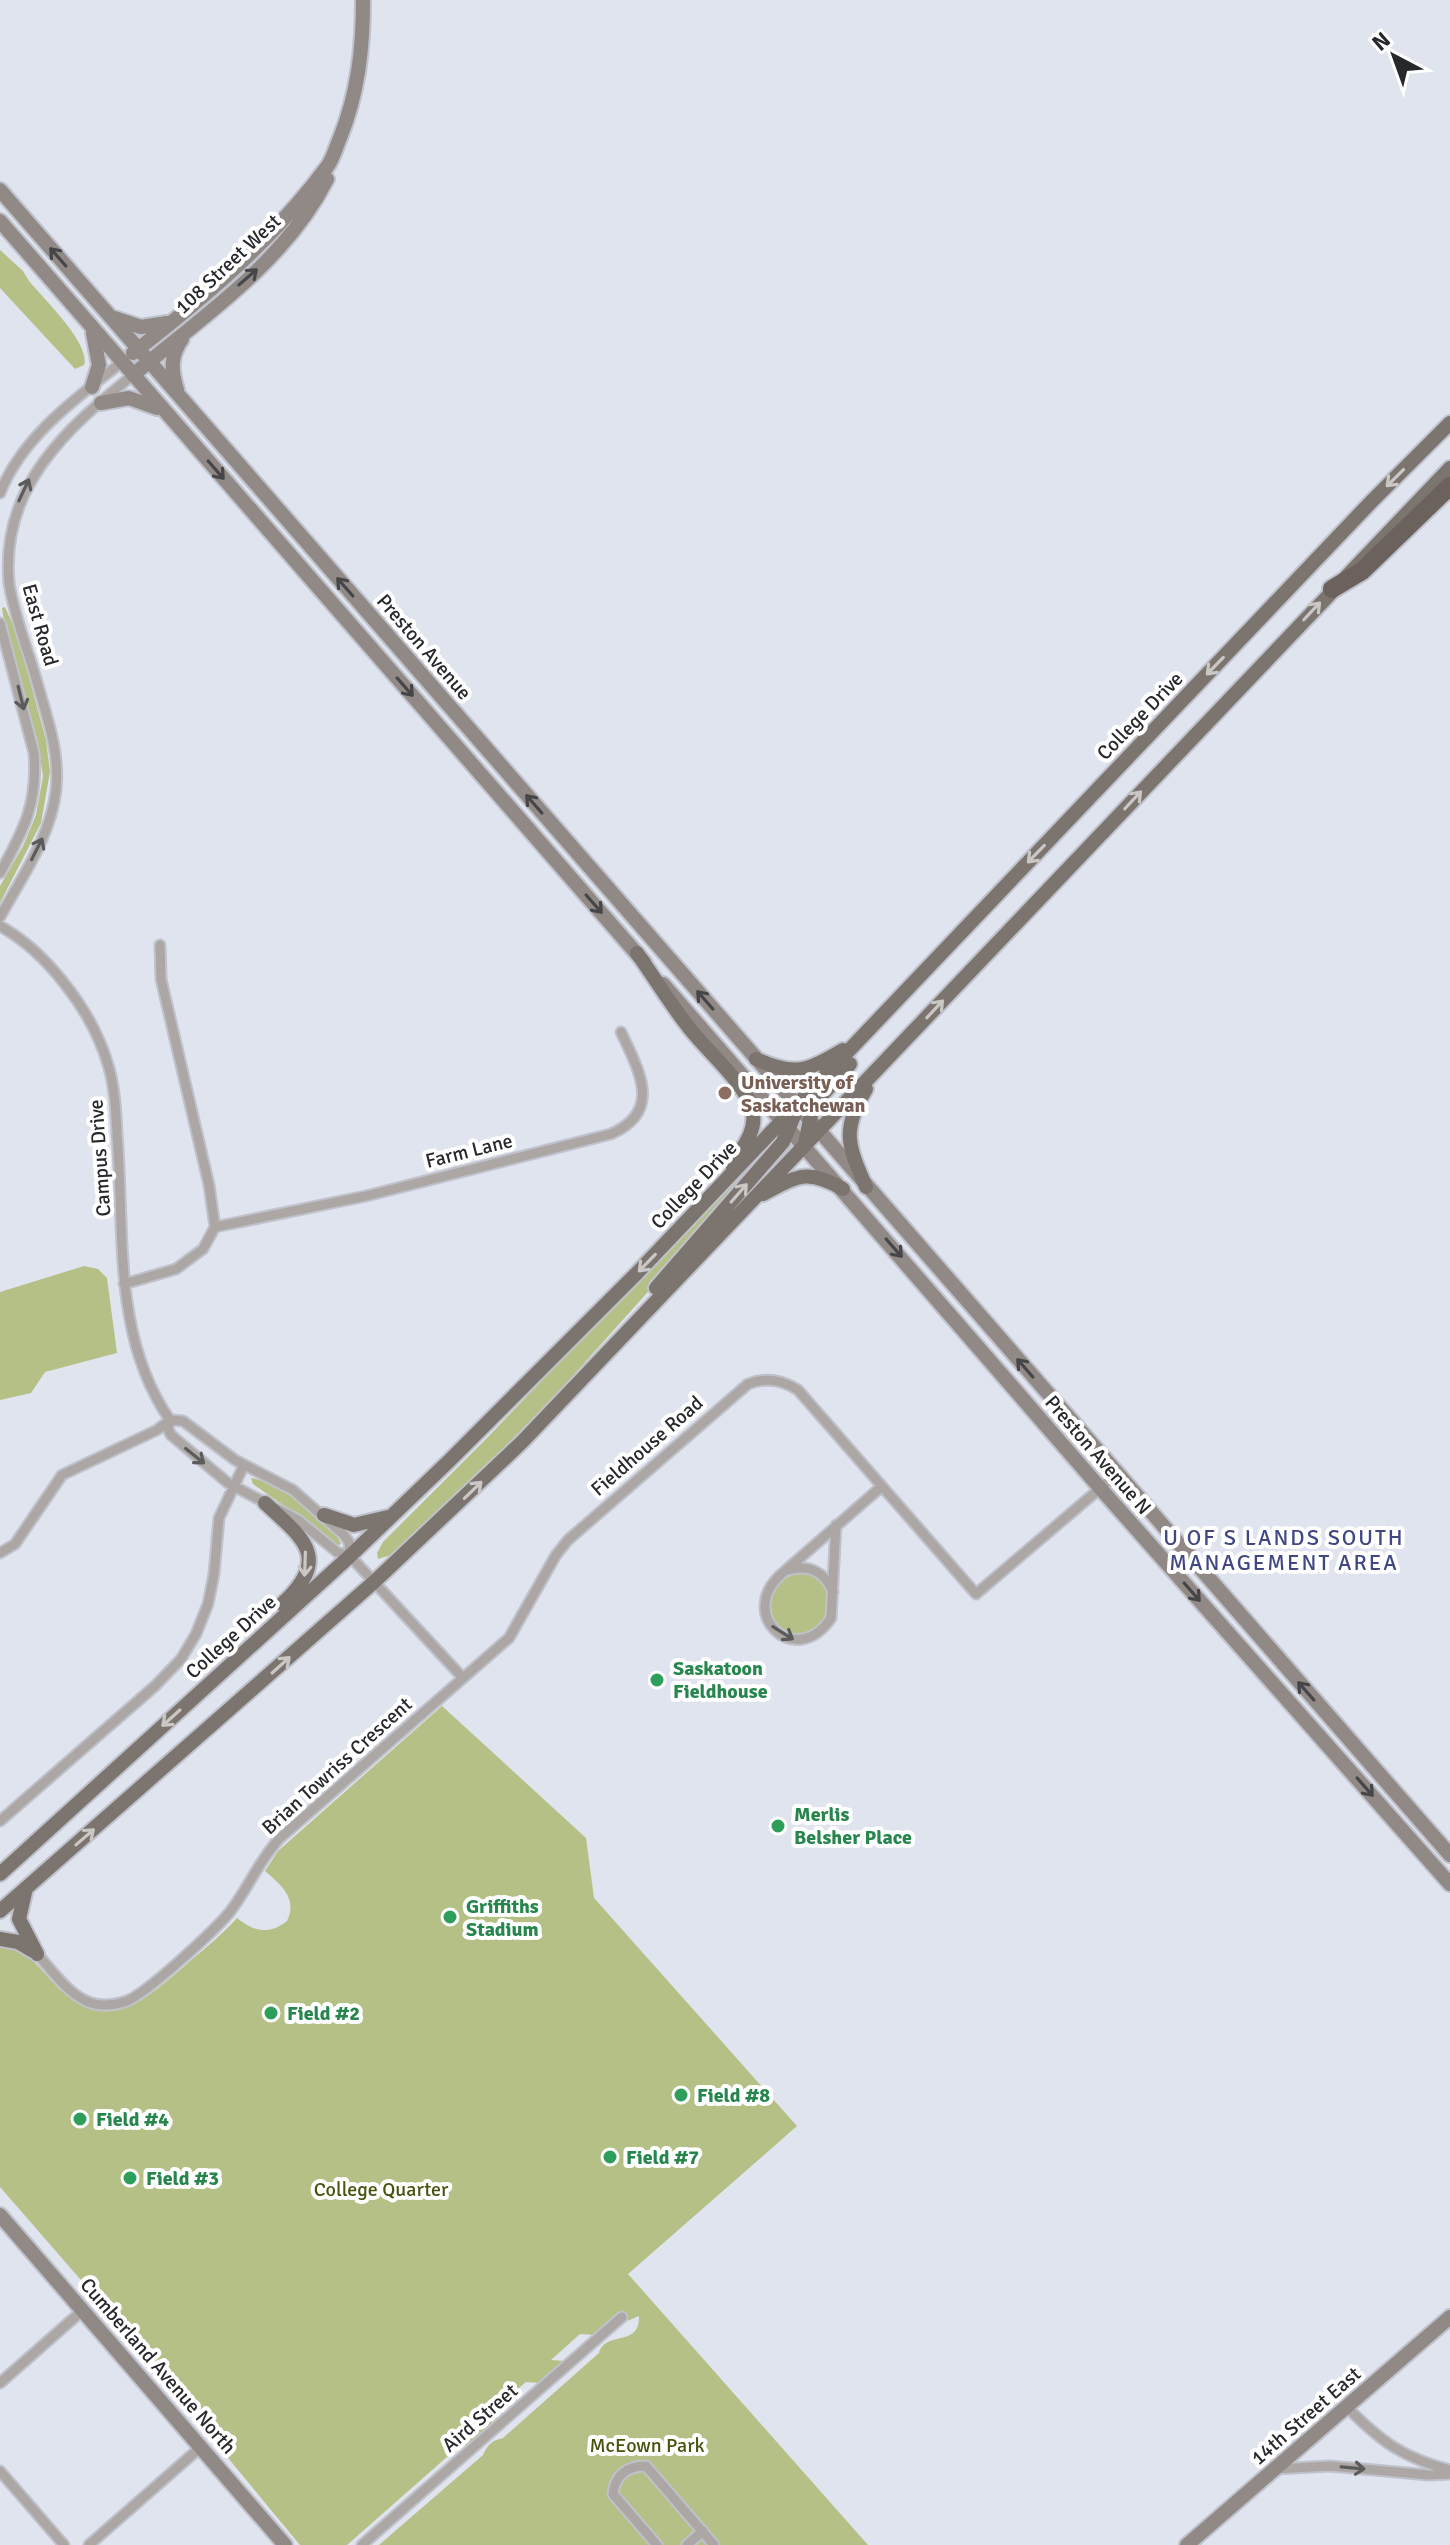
<svg xmlns="http://www.w3.org/2000/svg" width="1450" height="2545" viewBox="0 0 1450 2545" font-family="Signika,sans-serif">
	<style>
		.green { fill: #b5c086 }
		.lines { fill: none; stroke-linecap: round; stroke-linejoin: round }
		.street-casing { stroke: #bfc2cb; stroke-width: 13 }
		.secondary-casing { stroke: #bfc2cb; stroke-width: 18 }
		.primary-casing { stroke: #bfc2cb; stroke-width: 18 }
		.highway-casing { stroke: #bfc2cb; stroke-width: 22 }
		.street { stroke: #aca7a4; stroke-width: 9 }
		.secondary { stroke: #908986; stroke-width: 14 }
		.primary { stroke: #7c746f; stroke-width: 14 }
		.highway { stroke: #6b625d; stroke-width: 18 }
		.oneway { stroke: #464547 }
		.oneway2 { stroke: #cbc7c5 }
		.oneway3 { stroke: #5c5b5c }
		.education-dot { fill: #8d6e63; stroke: #fff; stroke-width: 3 }
		.leisure-dot { fill: #2e9e5b; stroke: #fff; stroke-width: 3 }
		.labels { text-anchor: middle; dominant-baseline: central; stroke-width: 8; stroke-linejoin: round; paint-order: stroke }
		.street-label { font-size: 20px; fill: #26282c; stroke: #fff }
		.education-label { font-size: 20px; font-weight: bold; fill: #785e54; stroke: #fff; text-anchor: start }
		.leisure-label { font-size: 20px; font-weight: bold; fill: #27864d; stroke: #fff; text-anchor: start }
		.park-label { font-size: 20px; fill: #4a530e; stroke: #fff }
		.neighbourhood-label { font-size: 22px; letter-spacing: 2px; fill: #404783; stroke: #fff }
	</style>
	<rect width="100%" height="100%" fill="#e0e4ee"/>
	<path class="green" d="M0 250 23 271 29 281C43 298 91 344 84 365L75 369 0 288Z
		M5 607 17 634 46 740 50 772 41 823 0 903V886L23 846 36 815 43 776 38 743 3 615 2 608Z
		M771 1146 775 1150 561 1389 493 1459 394 1554 378 1559 377 1553 383 1542 486 1439 751 1163Z
		M84 1266 98 1269 107 1278 117 1353 45 1372 31 1393 0 1400V1292Z
		M251 1478C275 1480 333 1522 341 1544L336 1546 303 1519 253 1484Z
		M804 1572C841 1578 831 1639 796 1634 756 1628 766 1575 804 1572Z
		M442 1706 586 1838 594 1898 797 2126 628 2274 868 2545H379L483 2455C487 2445 493 2440 503 2438L599 2353C606 2330 640 2348 639 2316L594 2335 580 2334 551 2360 564 2361 540 2383 526 2382 487 2415 499 2418 473 2442 456 2449 347 2545H300L80 2279 0 2187V1944C30 1949 42 1973 63 1992 108 2033 145 2000 181 1969 200 1952 220 1937 237 1918 254 1932 269 1935 287 1921 298 1898 281 1885 265 1871L278 1851Z"/>
	<g class="lines">
		<g class="street-casing">
			<path id="street" d="M0 493C22 437 76 398 122 362
				M0 623 34 753C38 803 24 830 0 873
				M0 917C22 877 51 836 56 790 60 752 47 718 37 682 28 650 14 616 9 583 0 487 67 428 133 375
				M0 926C25 940 46 960 64 983 85 1009 100 1036 109 1068 115 1090 116 1113 117 1135 125 1232 112 1337 170 1420L168 1429 171 1435 228 1483 298 1520 337 1552 350 1556 463 1678
				M215 1227 366 1196 611 1134C663 1111 639 1071 621 1032
				M124 1284 176 1269 203 1249 215 1227 209 1185 161 979 160 945
				M170 1420 183 1421 235 1460 293 1490 344 1535 349 1542 350 1556
				M836 1525 831 1618C795 1672 733 1612 785 1571L881 1487
				M0 1553 15 1544 62 1475 157 1430 170 1420
				M788 1570C809 1564 825 1572 833 1592
				M0 1821 155 1686 181 1659 196 1634 208 1604 214 1574 219 1518 244 1465
				M37 1954C53 1971 68 1995 91 2003 103 2007 115 2005 127 2001 148 1992 213 1932 229 1913 248 1889 259 1860 280 1838L509 1638 556 1555 568 1540 748 1384C767 1377 782 1380 798 1390L976 1594 1117 1474
				M0 2383 83 2310
				M1347 2407C1380 2441 1403 2458 1450 2470
				M1275 2469 1330 2466 1429 2475 1450 2474
				M0 2471 64 2545
				M89 2545 202 2446
				M362 2545 622 2317
				M657 2545 613 2494C615 2475 627 2466 646 2466L714 2545
				M687 2545 703 2531"/>
		</g>
		<g class="secondary-casing">
			<path id="secondary" d="M0 190 1450 1855
				M0 221 644 962
				M114 318 141 327 167 323
				M133 353C205 297 273 240 327 167 333 159 336 147 340 138 358 93 363 49 363 0
				M133 375C202 317 286 261 327 179
				M92 387 99 365 93 333
				M177 390C171 370 170 356 182 339
				M101 403 129 398 157 408
				M663 984 1101 1489 1450 1884
				M0 2215 285 2545
				M1187 2545 1450 2317"/>
		</g>
		<g class="primary-casing">
			<path id="primary" d="M637 953C654 977 669 1002 687 1025 704 1049 749 1085 753 1114 756 1133 741 1149 732 1165
				M756 1059C795 1077 807 1071 843 1050
				M866 1089C841 1130 848 1146 866 1187
				M805 1144 813 1105 850 1064
				M763 1194C797 1176 807 1168 843 1189
				M656 1288 783 1142 796 1111
				M265 1503C304 1539 332 1558 282 1604
				M324 1515 354 1525 388 1517
				M0 1874 350 1556 449 1461 638 1272 1371 502 1450 423
				M26 1888 19 1919 37 1954
				M0 1911 374 1582 522 1442 1450 468
				M0 1939 18 1942 33 1951"/>
		</g>
		<g class="highway-casing">
			<path id="highway" d="M1332 589 1362 571 1450 486"/>
		</g>
		<use href="#street" class="street"/>
		<use href="#secondary" class="secondary"/>
		<use href="#primary" class="primary"/>
		<use href="#highway" class="highway"/>
	</g>
	<defs><path id="oneway-shaft" d="M-6 0H5M1.5-3L5.5 0L1.5 3" fill="none" stroke-width="1.6" stroke-linecap="round" stroke-linejoin="round" transform="scale(2)"/></defs>
	<g class="oneway">
		<use href="#oneway-shaft" transform="translate(58 257) rotate(-131)"/>
		<use href="#oneway-shaft" transform="translate(248 277) rotate(-41)"/>
		<use href="#oneway-shaft" transform="translate(216 470) rotate(49)"/>
		<use href="#oneway-shaft" transform="translate(345 587) rotate(-131)"/>
		<use href="#oneway-shaft" transform="translate(405 687) rotate(49)"/>
		<use href="#oneway-shaft" transform="translate(534 804) rotate(-131)"/>
		<use href="#oneway-shaft" transform="translate(594 904) rotate(49)"/>
		<use href="#oneway-shaft" transform="translate(705 1000) rotate(-131)"/>
		<use href="#oneway-shaft" transform="translate(894 1248) rotate(49)"/>
		<use href="#oneway-shaft" transform="translate(1025 1368) rotate(-131)"/>
		<use href="#oneway-shaft" transform="translate(1192 1592) rotate(49)"/>
		<use href="#oneway-shaft" transform="translate(1306 1691) rotate(-131)"/>
		<use href="#oneway-shaft" transform="translate(1365 1787) rotate(49)"/>
	</g>
	<g class="oneway2">
		<use href="#oneway-shaft" transform="translate(1395 478) rotate(135)"/>
		<use href="#oneway-shaft" transform="translate(1312 611) rotate(-47)"/>
		<use href="#oneway-shaft" transform="translate(1215 666) rotate(134)"/>
		<use href="#oneway-shaft" transform="translate(1133 800) rotate(-47)"/>
		<use href="#oneway-shaft" transform="translate(1036 854) rotate(134)"/>
		<use href="#oneway-shaft" transform="translate(935 1009) rotate(-47)"/>
		<use href="#oneway-shaft" transform="translate(739 1193) rotate(-49)"/>
		<use href="#oneway-shaft" transform="translate(647 1263) rotate(134)"/>
		<use href="#oneway-shaft" transform="translate(473 1490) rotate(-44)"/>
		<use href="#oneway-shaft" transform="translate(305 1564) rotate(92)"/>
		<use href="#oneway-shaft" transform="translate(281 1665) rotate(-42)"/>
		<use href="#oneway-shaft" transform="translate(171 1718) rotate(138)"/>
		<use href="#oneway-shaft" transform="translate(85 1837) rotate(-41)"/>
	</g>
	<g class="oneway3">
		<use href="#oneway-shaft" transform="translate(24 490) rotate(-65)"/>
		<use href="#oneway-shaft" transform="translate(21 698) rotate(76)"/>
		<use href="#oneway-shaft" transform="translate(37 849) rotate(-63)"/>
		<use href="#oneway-shaft" transform="translate(195 1456) rotate(39)"/>
		<use href="#oneway-shaft" transform="translate(783 1633) rotate(32)"/>
		<use href="#oneway-shaft" transform="translate(1353 2468) rotate(5)"/>
	</g>
	<circle class="education-dot" cx="725" cy="1093" r="8"/>
	<g class="leisure-dot">
		<circle cx="657" cy="1680" r="8"/>
		<circle cx="778" cy="1826" r="8"/>
		<circle cx="450" cy="1917" r="8"/>
		<circle cx="271" cy="2013" r="8"/>
		<circle cx="681" cy="2095" r="8"/>
		<circle cx="80" cy="2119" r="8"/>
		<circle cx="610" cy="2157" r="8"/>
		<circle cx="130" cy="2178" r="8"/>
	</g>
	<g class="labels">
		<g class="street-label">
			<text transform="translate(228 264) rotate(-43)">108 Street West</text>
			<text transform="translate(40 625) rotate(74)">East Road</text>
			<text transform="translate(424 647) rotate(49)">Preston Avenue</text>
			<text transform="translate(1140 716) rotate(-46)">College Drive</text>
			<text transform="translate(469 1151) rotate(-14)">Farm Lane</text>
			<text transform="translate(100 1158) rotate(-94)">Campus Drive</text>
			<text transform="translate(694 1185) rotate(-46)">College Drive</text>
			<text transform="translate(647 1446) rotate(-41)">Fieldhouse Road</text>
			<text transform="translate(1098 1455) rotate(49)">Preston Avenue N</text>
			<text transform="translate(231 1637) rotate(-42)">College Drive</text>
			<text transform="translate(337 1766) rotate(-42)">Brian Towriss Crescent</text>
			<text transform="translate(158 2366) rotate(49)">Cumberland Avenue North</text>
			<text transform="translate(1306 2416) rotate(-41)">14th Street East</text>
			<text transform="translate(480 2418) rotate(-41)">Aird Street</text>
		</g>
		<g class="education-label">
			<text x="741" y="1082">University of<tspan x="741" dy="23">Saskatchewan</tspan></text>
		</g>
		<g class="leisure-label">
			<text x="673" y="1668">Saskatoon<tspan x="673" dy="23">Fieldhouse</tspan></text>
			<text x="794" y="1814">Merlis<tspan x="794" dy="23">Belsher Place</tspan></text>
			<text x="466" y="1906">Griffiths<tspan x="466" dy="23">Stadium</tspan></text>
			<text x="287" y="2013">Field #2</text>
			<text x="697" y="2095">Field #8</text>
			<text x="96" y="2119">Field #4</text>
			<text x="626" y="2157">Field #7</text>
			<text x="146" y="2178">Field #3</text>
		</g>
		<g class="park-label">
			<text x="381" y="2189">College Quarter</text>
			<text x="647" y="2445">McEown Park</text>
		</g>
		<g class="neighbourhood-label">
			<text x="1284" y="1537">U OF S LANDS SOUTH<tspan x="1284" dy="25">MANAGEMENT AREA</tspan></text>
		</g>
	</g>
	<g transform="translate(1394 56) rotate(319)" stroke="#ffffff" stroke-width="6" paint-order="stroke">
	<path d="M0-6L14 30L0 20L-14 30Z" fill="#26282c"/>
	<text y="-12" font-size="22" font-weight="bold" text-anchor="middle" fill="#26282c">N</text>
	</g>
</svg>
